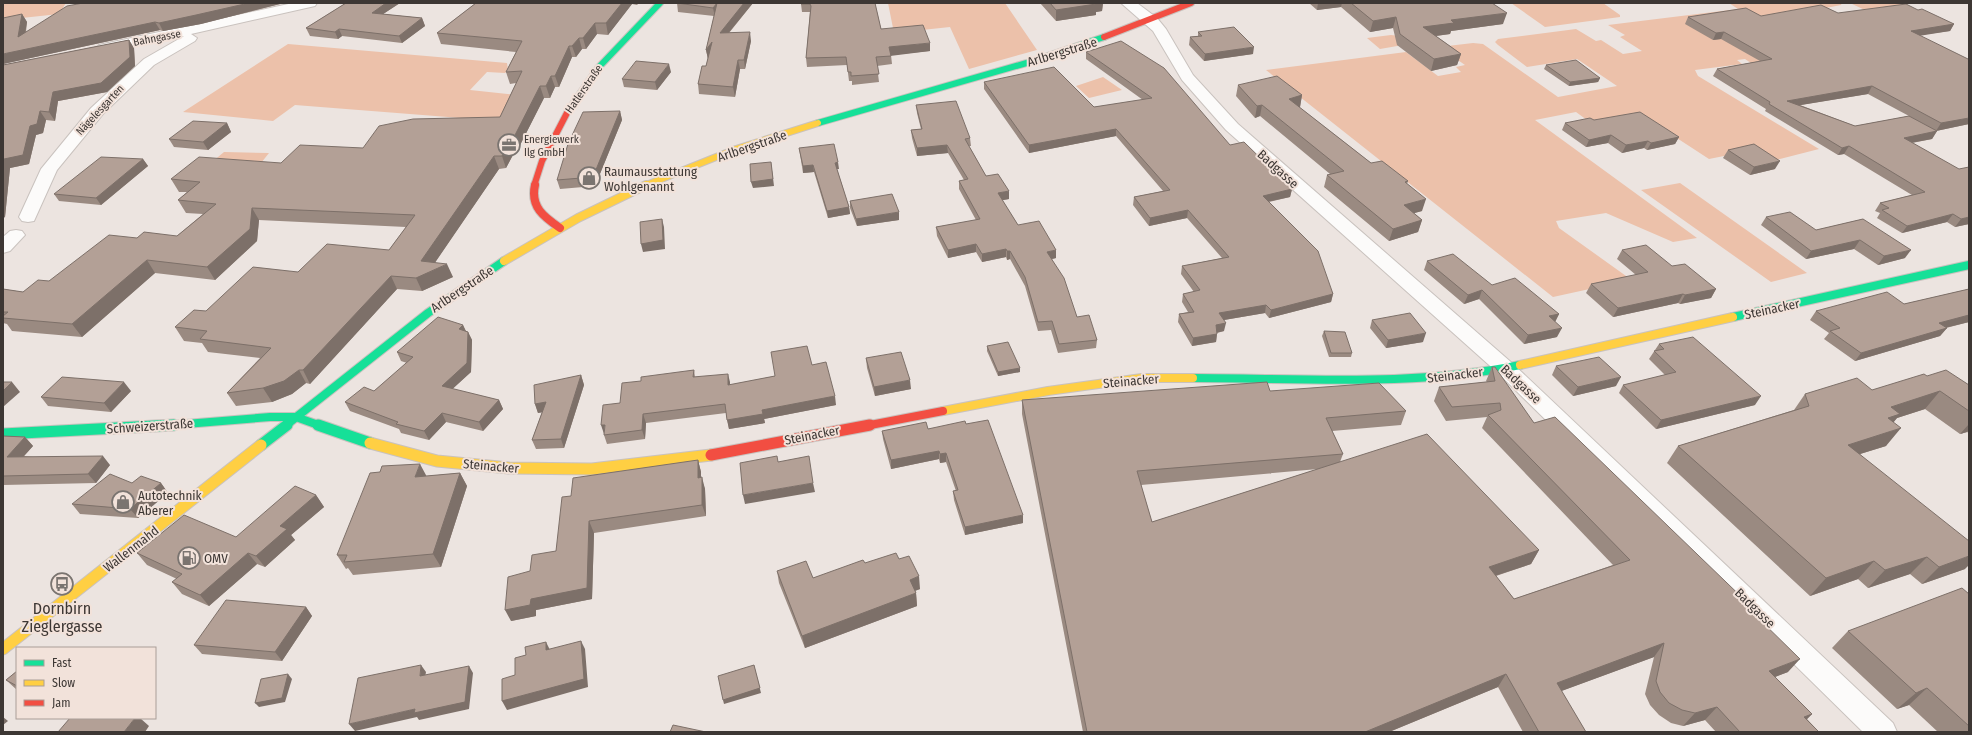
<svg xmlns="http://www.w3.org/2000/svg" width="1972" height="735" viewBox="0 0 1972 735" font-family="'Fira Sans Condensed',sans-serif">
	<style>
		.green { fill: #ecc1aa }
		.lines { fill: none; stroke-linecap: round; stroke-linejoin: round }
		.street-casing { stroke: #c9c2be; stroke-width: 2 }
		.fast-far2-casing { stroke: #c9c2be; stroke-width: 8 }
		.fast-far1-casing { stroke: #c9c2be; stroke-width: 10 }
		.fast-casing { stroke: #c9c2be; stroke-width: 13 }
		.slow-far2-casing { stroke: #c9c2be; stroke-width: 8 }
		.slow-far1-casing { stroke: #c9c2be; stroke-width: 10 }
		.slow-casing { stroke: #c9c2be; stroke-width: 13 }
		.jam-far2-casing { stroke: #c9c2be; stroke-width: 8 }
		.jam-far1-casing { stroke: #c9c2be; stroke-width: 10 }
		.jam-casing { stroke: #c9c2be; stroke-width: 13 }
		.street { fill: #fcfbfa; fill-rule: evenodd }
		.fast-far2 { stroke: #16e098; stroke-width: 6 }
		.fast-far1 { stroke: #16e098; stroke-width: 8 }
		.fast { stroke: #16e098; stroke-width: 11 }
		.slow-far2 { stroke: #ffcf43; stroke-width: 6 }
		.slow-far1 { stroke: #ffcf43; stroke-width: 8 }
		.slow { stroke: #ffcf43; stroke-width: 11 }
		.jam-far2 { stroke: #f24e42; stroke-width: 6 }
		.jam-far1 { stroke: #f24e42; stroke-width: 8 }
		.jam { stroke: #f24e42; stroke-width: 11 }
		.wall { fill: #9a8a81; fill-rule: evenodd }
		.shaded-wall { fill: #7d7069 }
		.building { fill: #b3a096; stroke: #7d7069 }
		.labels { text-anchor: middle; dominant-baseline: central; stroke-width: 4; stroke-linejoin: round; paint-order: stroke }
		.far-street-label { font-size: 11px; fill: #3d3734; stroke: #f2e2da }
		.far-poi-label { font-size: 11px; fill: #3d3734; stroke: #f2e2da; text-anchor: start }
		.street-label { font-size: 13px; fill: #3d3734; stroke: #f2e2da }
		.poi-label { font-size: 13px; fill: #3d3734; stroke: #f2e2da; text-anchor: start }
		.near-poi-label { font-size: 16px; fill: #3d3734; stroke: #f2e2da }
	</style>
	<rect width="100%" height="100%" fill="#ece4e0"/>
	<path class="green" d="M3 3H66L59 14 3 20Z
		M888 3H1005L1037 50 969 69 950 27 894 33Z
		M1511 3H1603L1620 15V17L1545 27Z
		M1709 3H1842L1841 5 1770 19 1864 68 1754 65 1745 59 1737 60 1742 64 1695 70 1698 76 1819 149 1768 162 1749 151 1709 159 1640 114 1591 123 1576 112 1535 120 1697 238 1673 242 1606 213 1556 221 1559 228 1654 296 1617 283 1553 297 1266 70 1406 52 1438 76 1461 72 1456 67 1465 65 1439 47 1473 43 1483 44 1558 97 1617 86 1577 59 1527 67 1498 45 1495 42 1498 39 1576 29 1596 41 1601 40 1623 54 1642 51 1620 37 1625 35 1608 25 1738 9 1729 3Z
		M1850 3H1904L1908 5 1867 11Z
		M1391 35 1399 36 1403 45 1380 49 1367 38Z
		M288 44 507 63 508 70 505 73 487 72 470 90 517 95 499 121 295 105 273 121 183 112Z
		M1103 77 1122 90 1089 98 1076 86Z
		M224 152 269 153 261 163 212 162Z
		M1680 183 1807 273 1771 282 1641 190Z"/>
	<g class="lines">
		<g class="street-casing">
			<path id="street" d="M293 3H317L315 6 191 34 197 38 195 41 154 65 103 114 57 170 34 221 28 222 22 221 19 217 41 169 91 108 144 59 184 36 104 52 99 51 97 48 99 45Z
				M1121 3H1137L1157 18 1166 29 1193 75 1238 124 1512 363 1893 723 1897 732H1863L1498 373 1226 130 1182 80 1153 31Z
				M16 230 22 231 25 235 10 251 3 253V237L10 231Z"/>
		</g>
		<g class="fast-far2-casing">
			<path id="fast-far2" d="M568 111 598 68 660 3
				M818 123 1030 62 1104 37"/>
		</g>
		<g class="fast-far1-casing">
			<path id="fast-far1" d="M1733 317 1969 265
				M1193 378C1300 378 1415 387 1520 365
				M161 426 270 417H296L321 426
				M285 426 428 313 504 261"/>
		</g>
		<g class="fast-casing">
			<path id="fast" d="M318 425 370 443
				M3 434 174 425
				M261 445 287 425"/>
		</g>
		<g class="slow-far2-casing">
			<path id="slow-far2" d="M644 186 736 149 818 123"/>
		</g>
		<g class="slow-far1-casing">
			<path id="slow-far1" d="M504 261 578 218 646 185
				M1520 365 1733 317
				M943 411 1048 391 1142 378H1193"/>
		</g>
		<g class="slow-casing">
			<path id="slow" d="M370 443 437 461 509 468 592 469 711 455
				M3 649 261 445"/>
		</g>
		<g class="jam-far2-casing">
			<path id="jam-far2" d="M1104 37 1191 3
				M534 186 542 161 568 111"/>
		</g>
		<g class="jam-far1-casing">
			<path id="jam-far1" d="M535 185C530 207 544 217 560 228
				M865 426 943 411"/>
		</g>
		<g class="jam-casing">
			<path id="jam" d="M711 455 870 425"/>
		</g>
		<use href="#street" class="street"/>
		<use href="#fast-far2" class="fast-far2"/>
		<use href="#fast-far1" class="fast-far1"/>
		<use href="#fast" class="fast"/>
		<use href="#slow-far2" class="slow-far2"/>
		<use href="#slow-far1" class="slow-far1"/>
		<use href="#slow" class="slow"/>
		<use href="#jam-far2" class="jam-far2"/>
		<use href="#jam-far1" class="jam-far1"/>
		<use href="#jam" class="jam"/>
	</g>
	<path class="wall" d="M83 3H280V4L201 24 163 31 160 30 3 64 22 14 27 22 26 32Z
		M346 3H400L383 14 422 18 425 26 402 43 342 36 338 39 310 36 306 28Z
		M476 3H639L637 5 632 4 608 35 597 34 586 49H582L576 57H572L559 87H555L550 98H544L516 153H514L506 168 499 169 435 262 453 277 422 291 397 289 310 384 306 383 292 394 272 402 236 406 227 393 260 358 208 352 202 343 184 341 175 327 206 311 298 272 389 250 406 227 259 220 257 241 215 280 155 273 82 337 12 331 7 324 3 323V289L23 292 49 281 137 238 177 236 203 214 186 213 178 200 187 192H179L171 179 281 163 363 148 500 117 516 83 510 84 506 72 516 52 441 44 437 33Z
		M677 3H753L729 33 751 41 745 69H740L735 97 699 94 698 84 706 66 708 58V59L706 50 714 16 678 12Z
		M875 3 881 29 930 51 891 55 892 64 877 66 879 82 852 85V81H849L847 65 807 67 806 58 810 12H802L801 4Z
		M1040 3H1103L1102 11 1096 12V15L1056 21Z
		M1309 3H1492L1503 24 1451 31 1450 34 1436 36 1461 54 1457 65 1431 71 1397 45 1393 28 1370 32 1341 7 1317 10Z
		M1918 10 1954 24 1950 31 1920 35 1969 124 1936 131H1937L1932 139 1912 143 1969 224 1955 227 1947 222 1902 233 1877 218 1880 213 1875 211 1880 203 1912 195 1844 154 1838 155 1765 111 1766 109 1713 76 1717 69 1760 61 1721 39 1713 40 1685 24 1688 17 1761 16ZM1868 94 1909 116 1855 126 1800 105Z
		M1198 32 1253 54 1204 61 1189 45 1190 37 1198 36Z
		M129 40 134 48 135 66 107 92 58 101 55 121 46 120 43 133 36 135 29 164 10 168 5 217 3 218V65Z
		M1086 52 1230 145 1292 189 1290 197 1269 202 1333 294 1331 302 1269 318 1265 313 1224 320V331L1217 333 1216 342 1192 346 1178 322 1179 314 1188 312 1182 302 1183 294 1194 292 1181 274 1182 266 1222 258 1187 218 1149 226 1133 205 1134 197 1163 191 1116 136 1029 153 984 89V82L1094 107 1143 100 1086 59Z
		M1546 65 1600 78 1598 82 1569 86 1544 69Z
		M671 72 657 90 624 87 622 79Z
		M1238 85 1302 95 1300 107H1299L1371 163 1408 181 1407 184 1422 211 1414 213 1422 220 1418 232 1389 241 1324 187 1327 175 1330 174 1260 116 1255 118 1236 96Z
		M916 105 970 138 971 146H969L986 176 1009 199 1002 200 1018 225 1056 258 1052 259 1077 317 1097 340 1096 348 1058 353 1051 330 1038 331 1025 286 1010 259 1007 260 1006 257 982 262 976 252 948 258 937 236 936 227 976 220 959 189V181L964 180 948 153 917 156 912 138 911 130 921 129 917 113Z
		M620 111 622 120 595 186 560 189 557 180Z
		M1594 120 1679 137 1675 144 1647 150 1644 148 1622 153 1608 143 1586 147 1562 130 1565 123Z
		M227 123 231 132 208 150 174 147 169 139Z
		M799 148 839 169H837L849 207 850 214 828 218 814 172 803 173Z
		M1728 150 1775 169 1750 175 1723 158Z
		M143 159 148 166 101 205 59 201 54 194Z
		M850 201 899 220 857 226 850 208Z
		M1766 217 1816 230 1863 219 1905 258 1878 265 1854 249 1806 259 1761 225Z
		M1622 250 1672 266 1716 289 1711 298 1680 304 1678 303 1613 317 1586 293 1591 284 1636 275 1617 259Z
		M1427 261 1492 285 1559 314 1555 322 1557 337 1524 344 1479 299 1464 304 1424 270Z
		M1969 289V322L1946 328H1947L1940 336 1855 361 1824 339 1829 333 1810 320 1816 311 1904 304Z
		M1372 320 1423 342 1386 348 1370 328Z
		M463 325 466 331 468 332 472 340 471 372 452 389 499 400 503 409 483 431 446 422 429 440 401 433 399 429 350 411 345 402 374 391 407 363 401 361 397 352Z
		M1324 331 1352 353 1351 357H1329L1322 336Z
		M1659 344 1755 405 1656 429 1619 393 1623 385 1665 375 1649 359Z
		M987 346 1020 372 998 376 987 351Z
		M866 358 911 389 875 396 867 368Z
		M812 365 836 405 764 419 765 423 729 429 726 413 646 423 645 439 607 444 604 435 620 403 641 381 694 370 695 377 730 382V385L775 376Z
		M1556 366 1616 386 1573 396 1552 375Z
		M1492 367 1534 423 1753 612 1788 672 1775 677 1812 714 1807 719 1819 732H1716L1705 720 1683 726 1671 723 1659 715 1650 705 1645 694 1654 657 1561 691 1586 732H1523L1498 687 1389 732H1083L1022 414V400L1270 391 1406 411 1401 425 1332 431 1343 454 1340 462 1539 550 1531 564 1496 576 1514 599 1613 565 1482 428 1487 417 1446 421 1434 401 1439 387 1487 382 1486 381ZM1318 469 1152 522 1141 485Z
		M581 375 584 385 564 448 536 449 532 440 542 412 538 413 535 404Z
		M1927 376 1969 385V433L1967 432 1960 434 1925 409 1897 418 1893 422 1886 446 1860 454 1965 569 1922 584 1910 574 1868 588 1858 579 1810 596 1667 463 1678 446 1794 410 1805 394 1872 390Z
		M131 391 111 412 48 406 41 397Z
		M966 424 1023 523 965 535 954 500 953 491H956L946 462 940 463 939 459 891 469 883 439 882 431 928 429Z
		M3 436 25 437 33 446 24 456 110 465 96 483 3 485Z
		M698 460 701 472V478L705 489 706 516 594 533 592 599 536 610V616L511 621 530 571 556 551 571 496Z
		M460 473 467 486 441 567 353 575 348 568 346 569 337 555 427 476Z
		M132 483H161L168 493 138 518 80 514 72 504Z
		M316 495 324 507 291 535 295 540 265 567 257 564 209 606 182 594 172 582 177 579 147 565 137 553 236 537Z
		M899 559 920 589 915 591 916 593 917 606 805 648 779 583 777 571 813 578 865 563Z
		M1969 594V732H1938L1909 705 1897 709 1832 648 1848 631Z
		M306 607 312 616 282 661 202 654 194 645Z
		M17 671V690L6 680Z"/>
	<path class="shaded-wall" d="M249 3H280V4L201 24 163 31 159 23Z
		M386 3H400L374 20 372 13Z
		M622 3H632V4L608 35 606 23Z
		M717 3 715 17 713 8Z
		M744 3H753L721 42 720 33Z
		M1093 3H1103L1102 11 1096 12V15L1056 21V10Z
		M1318 3H1342L1341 7 1317 10Z
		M1507 13 1503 24 1451 31 1450 34 1420 38 1423 27 1451 20Z
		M22 14 27 22 23 45 18 37Z
		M1396 17 1393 28 1370 32 1373 21Z
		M422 18 425 26 402 43 399 36Z
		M155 22 160 30 3 64V54Z
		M595 23 597 34 586 49 583 38Z
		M1954 24 1950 31 1906 38 1911 31Z
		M339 29 342 36 338 39 335 32Z
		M750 32 751 41 745 69 744 60Z
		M1724 32 1721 39 1713 40 1716 33Z
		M579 38 582 49 576 57 572 46Z
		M129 40 134 48 135 66 107 92 58 101 55 121 49 112 53 92Z
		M712 42 714 51 708 59 706 50Z
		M930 43V51L890 56 889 47Z
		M569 46 572 57 559 87 555 76Z
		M1254 47 1253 54 1204 61 1205 54Z
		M1461 54 1457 65 1431 71 1434 59Z
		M738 60 740 69 735 97 733 87Z
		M669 64 671 72 657 90 655 82Z
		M551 76 555 87 550 98 546 86Z
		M1600 78 1598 82 1569 86 1570 82Z
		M540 86 544 98 516 153 512 141Z
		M1872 86 1868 94 1783 108 1787 101Z
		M1302 95 1300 107 1286 110 1289 99Z
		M1262 105 1260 116 1255 118 1257 106Z
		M40 111 46 120 43 133 36 135 29 164 10 168 5 217 3 218V165L4 159 30 126Z
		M620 111 622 120 595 186 593 177Z
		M1969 118V124L1936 131 1941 123Z
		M227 123 231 132 208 150 203 142Z
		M1116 129V136L1029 153V145Z
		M1937 131 1932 139 1899 145 1904 138Z
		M1611 135 1608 143 1586 147 1589 140Z
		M1679 137 1675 144 1647 150 1651 143Z
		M510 141 514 153 506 168 502 156Z
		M1648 141 1644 148 1622 153 1626 145Z
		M947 145 948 153 917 156V148Z
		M1849 146 1844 154 1838 155 1842 148Z
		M494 156 499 169 428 273 447 264 453 277 422 291 416 278 421 261Z
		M143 159 148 166 101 205 96 198Z
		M1780 161 1775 169 1750 175 1754 167Z
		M771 162 774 186 753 188 751 182Z
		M838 162 839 169H836L835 163Z
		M813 165 814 172 803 173V166Z
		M1292 189 1290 197 1262 203 1263 196Z
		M1009 191V199L998 201V193Z
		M1426 199 1422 211 1400 217 1404 205Z
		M849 207 850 214 828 218 827 211Z
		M252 208 259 220 257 241 215 280 207 267Z
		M1188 210 1187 218 1149 226 1150 218Z
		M899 212V220L857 226 856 219Z
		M1953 214 1947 222 1902 233 1907 226Z
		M1969 217V224L1955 227 1961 219Z
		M662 219 664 227 665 249 643 252 641 244Z
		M1422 220 1418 232 1389 241 1393 229Z
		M1860 240 1854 249 1806 259 1811 251Z
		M976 244V252L948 258V250Z
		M1006 249V257L982 262V254Z
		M1056 250V258L1047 260V252Z
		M1911 250 1905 258 1878 265 1884 256Z
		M1007 251H1010V259L1007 260Z
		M147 260 155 273 82 337 72 324Z
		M391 276 397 289 310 384 303 370Z
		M1716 289 1711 298 1680 304 1685 295Z
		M1482 290 1479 299 1464 304 1468 295Z
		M1333 294 1331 302 1269 318 1271 310Z
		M1683 294 1678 303 1613 317 1618 308Z
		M1266 305 1265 313 1218 321 1219 313Z
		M1559 314 1555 322 1549 316Z
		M1969 315V322L1932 331 1939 323Z
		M1226 323 1224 331 1215 333 1216 325Z
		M463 325 467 334 459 329Z
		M1562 328 1557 337 1524 344 1528 335Z
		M1947 328 1940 336 1855 361 1861 353Z
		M468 332 472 340 471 372 446 395 442 386Z
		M1426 333 1423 342 1386 348 1388 340Z
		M1217 334 1216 342 1192 346 1193 338Z
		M1020 368V372L998 376V372Z
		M299 370 306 383 292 394 272 402 263 388Z
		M728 374 730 382V394L728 385Z
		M581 375 584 385 564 448 561 439Z
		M1621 377 1616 386 1573 396 1578 387Z
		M910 380 911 389 875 396 874 387Z
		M12 382 20 392 3 407V391Z
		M124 382 131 391 111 412 104 403Z
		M1940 391 1925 409 1897 418 1886 432 1873 436 1891 407Z
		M835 396 836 405 764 419 762 410Z
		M1761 396 1755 405 1656 429 1661 420Z
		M499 400 503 409 483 431 479 422Z
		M546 402 550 411 538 413 535 404Z
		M442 413 446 422 429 440 424 431Z
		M643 414 646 423 645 439 642 430Z
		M763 414 765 423 729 429 727 420Z
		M1969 424V429L1967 432 1960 434Z
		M601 425H605L604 434Z
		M1901 428 1886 446 1834 462 1848 445Z
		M25 437 33 446 15 466 7 457Z
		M939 451V459L891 469V460Z
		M946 453V462L940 463V454Z
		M103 456 110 465 96 483 88 474Z
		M698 460 701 472V490L698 478Z
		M420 464 427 477H415Z
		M460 473 467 486 441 567 433 554Z
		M702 477 705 489 706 516 702 505Z
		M161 483 168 493 138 518 130 509Z
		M813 483 815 492 745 504 743 495Z
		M316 495 324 507 291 535 295 540 265 567 256 556 280 526Z
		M1023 515V523L965 535V527Z
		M589 521 594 533 592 599 536 610V616L511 621 505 610 531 599Z
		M1539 550 1531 564 1482 580 1489 567Z
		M248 553 257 564 209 606 200 595Z
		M1969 556V565L1965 569 1922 584 1939 567Z
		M1927 557 1910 574 1868 588 1885 570Z
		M1874 561 1858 579 1810 596 1826 578Z
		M919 576 920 589 911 592 910 580Z
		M916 593 917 606 805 648 802 636Z
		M306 607 312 616 282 661 275 652Z
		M581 641 585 649 588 687 507 710 502 701Z
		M546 642 550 650H546Z
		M1664 643 1654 657 1548 696 1557 683Z
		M1800 659 1788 672 1757 684 1769 671Z
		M421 665 426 672 424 683 420 676Z
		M754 665 761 693 724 704 723 700Z
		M469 666 473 673 469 709 419 720 417 717 355 731 349 724 415 709Z
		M288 674 292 679 285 702 259 707 255 703Z
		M1506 674 1498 687 1389 732H1365Z
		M1927 688 1909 705 1897 709 1916 693Z
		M1717 707 1705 720 1683 726 1695 713Z
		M1812 714 1799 727 1804 717Z
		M3 717 8 721 3 725Z
		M135 718H140L149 726 145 732H124Z"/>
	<path class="building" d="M83 3H249L196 15 159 23 155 22 3 54V18L22 14 18 37 67 6Z
		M346 3H386L372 13 422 18 399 36 339 29 335 32 306 28Z
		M476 3H622L606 23H595L583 38H579L572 46H569L555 76H551L546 86H540L512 141H510L502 156H494L421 261 447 264 416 278 391 276 303 370H299L284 381 263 388 227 393 271 348 200 339 207 331 175 327 194 310 206 311 253 267 298 272 327 244 389 250 415 215 252 208 250 229 207 267 147 260 72 324 3 318V316L8 312H3V289L23 292 38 280 49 281 109 235 137 238 144 232 177 236 216 204 178 200 200 182 171 179 199 157 281 163 300 145 363 148 379 126 413 119 500 117 522 71 506 72 522 41 437 33Z
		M677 3H744L720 33 750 32 744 60H738L733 87 698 84 702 66H706L712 42 706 50 717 3 713 8Z
		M801 3H875L881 29 923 25 930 43 889 47 891 56 876 57 879 74 851 76V72H848L846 57 806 58 811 6 810 4H801Z
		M1050 3H1095L1096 4 1056 10Z
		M1351 3H1492L1507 13 1451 20 1454 23 1423 27 1461 54 1434 59 1400 34 1396 17 1373 21Z
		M1906 4 1918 10 1922 9 1954 24 1911 31 1968 59 1969 58V118L1941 123 1872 86 1787 101 1855 126 1909 116 1937 131 1904 138 1959 169 1969 167V217L1961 219 1953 214 1907 226 1882 210 1889 208 1880 203 1925 192 1849 146 1842 148 1769 104 1770 102 1717 69 1772 59 1724 32 1716 33 1688 17 1746 8 1761 16 1821 5 1838 13Z
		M1234 27 1254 47 1205 54 1190 37 1202 36 1198 32Z
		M129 40 130 57 101 83 53 92 49 112 40 111 37 124 30 126 23 155 4 159 3 165V65Z
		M1121 41 1164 68 1230 145 1244 142 1292 189 1263 196 1318 251 1333 294 1271 310 1266 305 1219 313 1226 323 1216 325 1217 334 1193 338 1179 314 1194 312 1183 294 1200 290 1182 266 1229 257 1188 210 1150 218 1134 197 1170 190 1116 129 1029 145 984 82 1054 67 1094 107 1152 98 1086 52Z
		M1576 60 1600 78 1570 82 1546 65Z
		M636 61 669 64 655 82 622 79Z
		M1277 76 1302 95 1289 99 1371 163 1382 161 1408 181 1405 182 1426 199 1404 205 1422 220 1393 229 1327 175 1344 171 1262 105 1257 106 1238 85Z
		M956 101 970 138 965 139 986 176 998 174 1009 191 998 193 1018 225 1039 221 1056 250 1047 252 1064 278 1077 317 1089 315 1097 340 1059 344 1052 321 1038 322 1025 277 1010 251H1007L1006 249 982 254 976 244 948 250 936 227 980 219 959 181 968 179 947 145 917 148 911 130 922 129 916 105Z
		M620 111 593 177 557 180 568 144 583 112Z
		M1640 112 1679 137 1651 143 1648 141 1626 145 1611 135 1589 140 1565 123 1590 118 1594 120Z
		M193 121 227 123 203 142 169 139Z
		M834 144 838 162 835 163 849 207 827 211 813 165 803 166 799 148Z
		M1754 144 1780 161 1754 167 1728 150Z
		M101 157 143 159 96 198 54 194Z
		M771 162 773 179 751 182 750 164Z
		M892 194 899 212 856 219 850 201Z
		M1790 212 1816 230 1863 219 1911 250 1884 256 1860 240 1811 251 1766 217Z
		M662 219 663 240 641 244 640 222Z
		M1646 245 1672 266 1685 264 1716 289 1685 295 1683 294 1618 308 1591 284 1648 272 1622 250Z
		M1453 254 1492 285 1515 278 1559 314 1549 316 1562 328 1528 335 1482 290 1468 295 1427 261Z
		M1969 289V315L1939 323 1947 328 1861 353 1830 331 1840 328 1816 311 1887 292 1904 304Z
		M1410 313 1426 333 1388 340 1372 320Z
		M438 317 463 325 459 329 468 332 467 363 442 386 499 400 479 422 442 413 424 431 396 424 398 422 345 402 364 387 374 391 413 357 397 352Z
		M1324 331 1345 332 1352 353H1331Z
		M1693 337 1761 396 1661 420 1623 385 1676 372 1654 351 1664 349 1659 344Z
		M1008 342 1020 368 998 372 987 346Z
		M807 346 812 365 826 362 835 396 762 410 763 414 727 420 725 404 643 414 642 430 604 435 605 425H601L603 405 620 403 622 383 641 381V377L694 370 693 377 728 374V385L775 376 771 352Z
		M901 352 910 380 874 387 866 358Z
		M1599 357 1621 377 1578 387 1556 366Z
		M1492 367H1495L1534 423 1555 417 1755 610 1751 611 1800 659 1769 671 1812 714 1804 717 1819 732H1740L1717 707 1695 713 1682 710 1669 703 1660 692 1656 681 1664 643 1557 683 1586 732H1539L1506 674 1365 732H1087L1022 400 1267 382 1270 391 1379 383 1406 411 1326 418 1343 454 1137 471 1152 522 1427 434 1539 550 1489 567 1514 599 1630 560 1488 415 1501 410 1500 403 1452 407 1439 387 1495 381Z
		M1946 370 1969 385V411L1940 391 1891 407 1900 414 1888 418 1901 428 1848 445 1969 541V556L1939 567 1927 557 1885 570 1874 561 1826 578 1678 446 1809 406 1805 394 1857 378 1872 390 1924 374 1927 376Z
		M581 375 561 439 532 440 546 402 535 404 534 385Z
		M62 377 124 382 104 403 41 397Z
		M3 382H12L3 391Z
		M988 420 1023 515 965 527 953 491 958 490 946 453 940 454 939 451 891 460 882 431 926 422 928 429 965 421 966 424Z
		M3 436 25 437 7 457 103 456 88 474 3 476Z
		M777 456 778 462 809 456 813 483 743 495 740 463Z
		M698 460V478L702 477V505L589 521 587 588 531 599 530 605 505 610 508 577 530 571 532 555 556 551 562 497 571 496 573 478Z
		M420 464 415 477 460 473 433 554 344 562 347 555H337L370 473 380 472 382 466Z
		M110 474 132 483 141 476 161 483 130 509 72 504Z
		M295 486 316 495 280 526 287 529 256 556 248 553 200 595 172 582 182 574 137 553 184 515 236 537Z
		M896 553 899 559 909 556 919 576 910 580 916 593 802 636 777 571 806 561 813 578 863 560 865 563Z
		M1962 588 1969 594V726L1927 688 1916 693 1848 631Z
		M226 600 306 607 275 652 194 645Z
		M581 641 584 679 502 701V679L515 675V658L526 655 525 647 546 642V650Z
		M421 665 420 676 469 666 465 702 414 713 415 709 349 724 358 678Z
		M754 665 760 688 723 700 718 676Z
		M17 671V686L6 680Z
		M288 674 282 698 255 703 261 679Z
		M70 718H135L124 732H58Z
		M673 725 706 732H670Z"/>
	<defs>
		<g id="office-ring" transform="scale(1.15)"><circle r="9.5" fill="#f2e2da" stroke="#7a7470" stroke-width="1.5"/><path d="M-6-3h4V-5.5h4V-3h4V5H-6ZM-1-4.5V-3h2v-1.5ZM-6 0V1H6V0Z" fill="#7a7470"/></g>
		<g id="shop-ring" transform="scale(1.15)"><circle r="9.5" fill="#f2e2da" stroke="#7a7470" stroke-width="1.5"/><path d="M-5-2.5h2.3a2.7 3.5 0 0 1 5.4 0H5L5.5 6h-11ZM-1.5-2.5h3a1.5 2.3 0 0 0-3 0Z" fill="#7a7470"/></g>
		<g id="fuel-ring" transform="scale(1.15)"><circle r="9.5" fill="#f2e2da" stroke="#7a7470" stroke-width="1.5"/><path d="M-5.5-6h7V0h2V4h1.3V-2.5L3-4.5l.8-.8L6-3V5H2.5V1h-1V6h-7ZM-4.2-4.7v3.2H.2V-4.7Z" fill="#7a7470"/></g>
		<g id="bus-ring" transform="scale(1.15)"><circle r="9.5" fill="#f2e2da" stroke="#7a7470" stroke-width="1.5"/><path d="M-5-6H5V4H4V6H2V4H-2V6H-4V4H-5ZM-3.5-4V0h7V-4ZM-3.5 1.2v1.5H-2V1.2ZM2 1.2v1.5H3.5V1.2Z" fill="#7a7470"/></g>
	</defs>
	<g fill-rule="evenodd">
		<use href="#office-ring" x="509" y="145"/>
		<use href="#shop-ring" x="589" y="178"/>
		<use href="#shop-ring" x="123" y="502"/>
		<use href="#fuel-ring" x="189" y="558"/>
		<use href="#bus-ring" x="62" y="584"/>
	</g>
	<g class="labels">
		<g class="far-street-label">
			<text transform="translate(157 38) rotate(-11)">Bahngasse</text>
			<text transform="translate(584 89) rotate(-55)">Hatlerstraße</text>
			<text transform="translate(100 110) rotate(-47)">Nägelesgarten</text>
		</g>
		<g class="far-poi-label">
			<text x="524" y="139">Energiewerk<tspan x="524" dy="13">Ilg GmbH</tspan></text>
		</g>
		<g class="street-label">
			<text transform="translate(1062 52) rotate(-17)">Arlbergstraße</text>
			<text transform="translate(752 146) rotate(-19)">Arlbergstraße</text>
			<text transform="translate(1278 169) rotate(42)">Badgasse</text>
			<text transform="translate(462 289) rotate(-34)">Arlbergstraße</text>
			<text transform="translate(1772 309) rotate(-12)">Steinacker</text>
			<text transform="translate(1455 375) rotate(-7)">Steinacker</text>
			<text transform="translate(1131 381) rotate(-5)">Steinacker</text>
			<text transform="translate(1521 384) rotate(43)">Badgasse</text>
			<text transform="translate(150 426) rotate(-4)">Schweizerstraße</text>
			<text transform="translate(812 435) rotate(-11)">Steinacker</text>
			<text transform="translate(491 466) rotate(5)">Steinacker</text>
			<text transform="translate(131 549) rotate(-38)">Wallenmahd</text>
			<text transform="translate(1755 608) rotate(44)">Badgasse</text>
		</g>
		<g class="poi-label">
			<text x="604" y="171">Raumausstattung<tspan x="604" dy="15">Wohlgenannt</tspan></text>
			<text x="138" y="495">Autotechnik<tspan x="138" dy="15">Aberer</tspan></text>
			<text x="204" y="558">OMV</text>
		</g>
		<g class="near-poi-label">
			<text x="62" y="608">Dornbirn<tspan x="62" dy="18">Zieglergasse</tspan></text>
		</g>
	</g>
	<rect width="1972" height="735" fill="none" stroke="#3d3734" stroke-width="8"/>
	<rect x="16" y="647" width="140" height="72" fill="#f2e2da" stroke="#aa9e98"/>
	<rect x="24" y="660" width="20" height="6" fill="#16e098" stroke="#aa9e98"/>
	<text x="52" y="667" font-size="12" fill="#3d3734">Fast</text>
	<rect x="24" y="680" width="20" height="6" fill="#ffcf43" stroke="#aa9e98"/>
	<text x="52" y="687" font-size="12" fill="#3d3734">Slow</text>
	<rect x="24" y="700" width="20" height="6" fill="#f24e42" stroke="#aa9e98"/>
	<text x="52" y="707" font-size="12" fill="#3d3734">Jam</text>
</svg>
